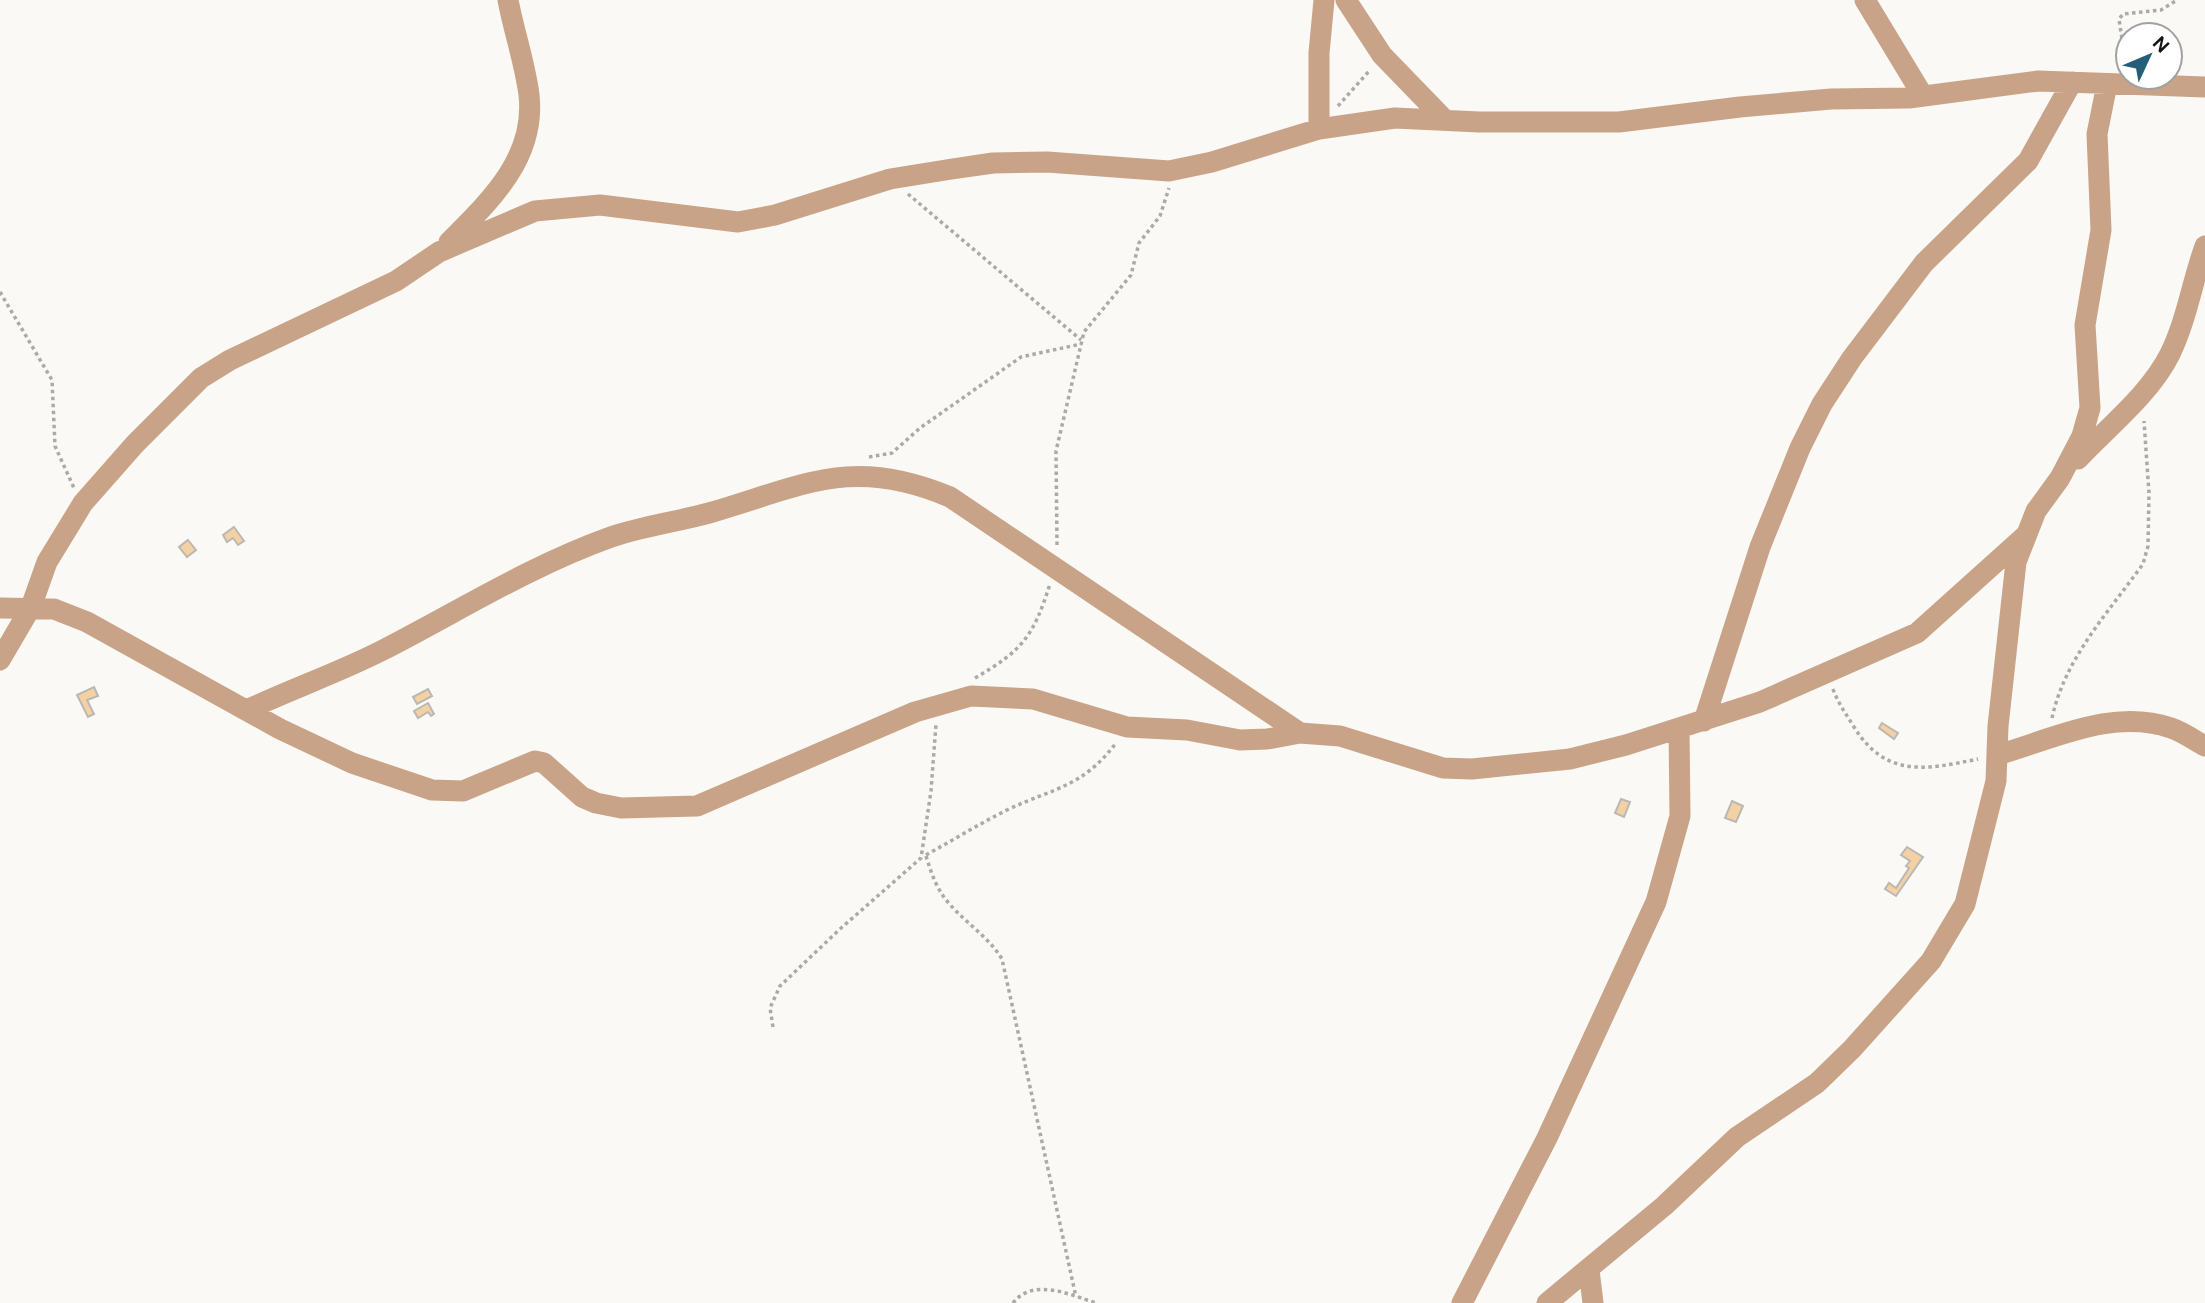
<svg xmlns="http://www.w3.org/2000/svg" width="2205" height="1303" viewBox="0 0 2205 1303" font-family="'DM Sans',sans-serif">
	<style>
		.building { fill: #f4d1a3; stroke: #bbb8b4; stroke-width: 2 }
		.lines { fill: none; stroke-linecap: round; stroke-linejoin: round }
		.path { stroke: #aaaaa6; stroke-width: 3.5; stroke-dasharray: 3.5 3.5; stroke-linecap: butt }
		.minor { stroke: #c9a387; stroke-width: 21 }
	</style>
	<rect width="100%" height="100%" fill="#faf9f5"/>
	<path class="building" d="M234 527 244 541 238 545 233 538 227 542 223 535Z
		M188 540 196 550 187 557 179 547Z
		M94 687 98 696 87 700 94 714 88 717 77 695Z
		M428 689 432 696 417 704 413 697Z
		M428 703 434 714 431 716 428 712 418 718 414 711Z
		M1882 723 1898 733 1894 739 1879 728Z
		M1621 799 1630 802 1624 817 1615 813Z
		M1732 801 1743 806 1736 822 1725 818Z
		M1907 847 1923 857 1896 896 1885 889 1889 883 1896 888 1909 868 1906 866 1910 861 1901 855Z"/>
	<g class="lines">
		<path class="path" d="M2126 66 2119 19 2123 14 2161 10 2177 0
			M1338 106 1370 70
			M908 194 1081 340
			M0 292 52 380 55 446 74 488
			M869 457 892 453 920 428 1021 357 1081 344
			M1057 545 1056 451 1084 332 1131 275 1139 243 1160 216 1169 188
			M975 678C1023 650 1033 637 1050 584
			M1833 689C1838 703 1846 714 1854 727 1886 778 1925 770 1978 759
			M2052 718C2065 658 2108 613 2143 564L2148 546 2149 493 2144 421
			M926 855C953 840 979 824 1007 810 1053 788 1082 788 1116 743
			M926 856C931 872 936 888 947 901 964 922 988 936 1002 959L1076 1297
			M773 1027 770 1008 780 986 840 929 921 858 931 791 936 724
			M1013 1303C1033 1277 1071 1295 1096 1303"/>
		<path class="minor" d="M1346 0 1382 55 1443 118
			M1865 0 1923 96
			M1319 129V53L1324 0
			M449 242C490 201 536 158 529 95 525 63 514 32 508 0
			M2078 459C2109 426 2150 394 2170 354 2187 319 2192 282 2205 246
			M0 608 54 609 87 622 280 729 352 763 432 790 463 791 535 761 544 763 582 797 596 803 621 808 697 806 915 712 971 696 1033 699 1127 727 1187 730 1240 740 1267 739 1300 733 1340 736 1443 768 1472 769 1570 759 1626 745 1760 702 1917 633 2026 535
			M0 660 31 607 47 562 83 503 135 444 201 378 230 360 396 281 439 252 535 211 600 205 738 222 775 215 890 179 952 169 993 163 1047 162 1169 171 1212 162 1319 129 1395 118 1479 122H1619L1740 107 1831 99 1909 98 2038 81 2205 87
			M247 710C291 689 338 673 383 650 459 611 530 566 611 537 643 526 676 522 709 513 803 486 851 455 950 497L1300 733
			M1704 721 1760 547 1800 448 1822 404 1852 358 1924 263 2028 161 2072 82
			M1997 755C2054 739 2112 708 2171 728 2183 732 2194 740 2205 746
			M1589 1270 1593 1303
			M1462 1303 1547 1138 1656 902 1680 816 1679 728
			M1547 1303 1664 1206 1737 1137 1817 1083 1852 1049 1931 961 1965 904 1996 781 1998 726 2016 562 2036 511 2060 478 2082 436 2090 408 2085 325 2101 230 2097 134 2107 84"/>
	</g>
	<g transform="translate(2149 56) rotate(46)"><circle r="33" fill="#ffffff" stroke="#a1a1a0" stroke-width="2"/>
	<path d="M0-5L12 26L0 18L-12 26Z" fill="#255e78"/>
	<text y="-10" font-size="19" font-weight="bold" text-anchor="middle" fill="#141412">N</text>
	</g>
</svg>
